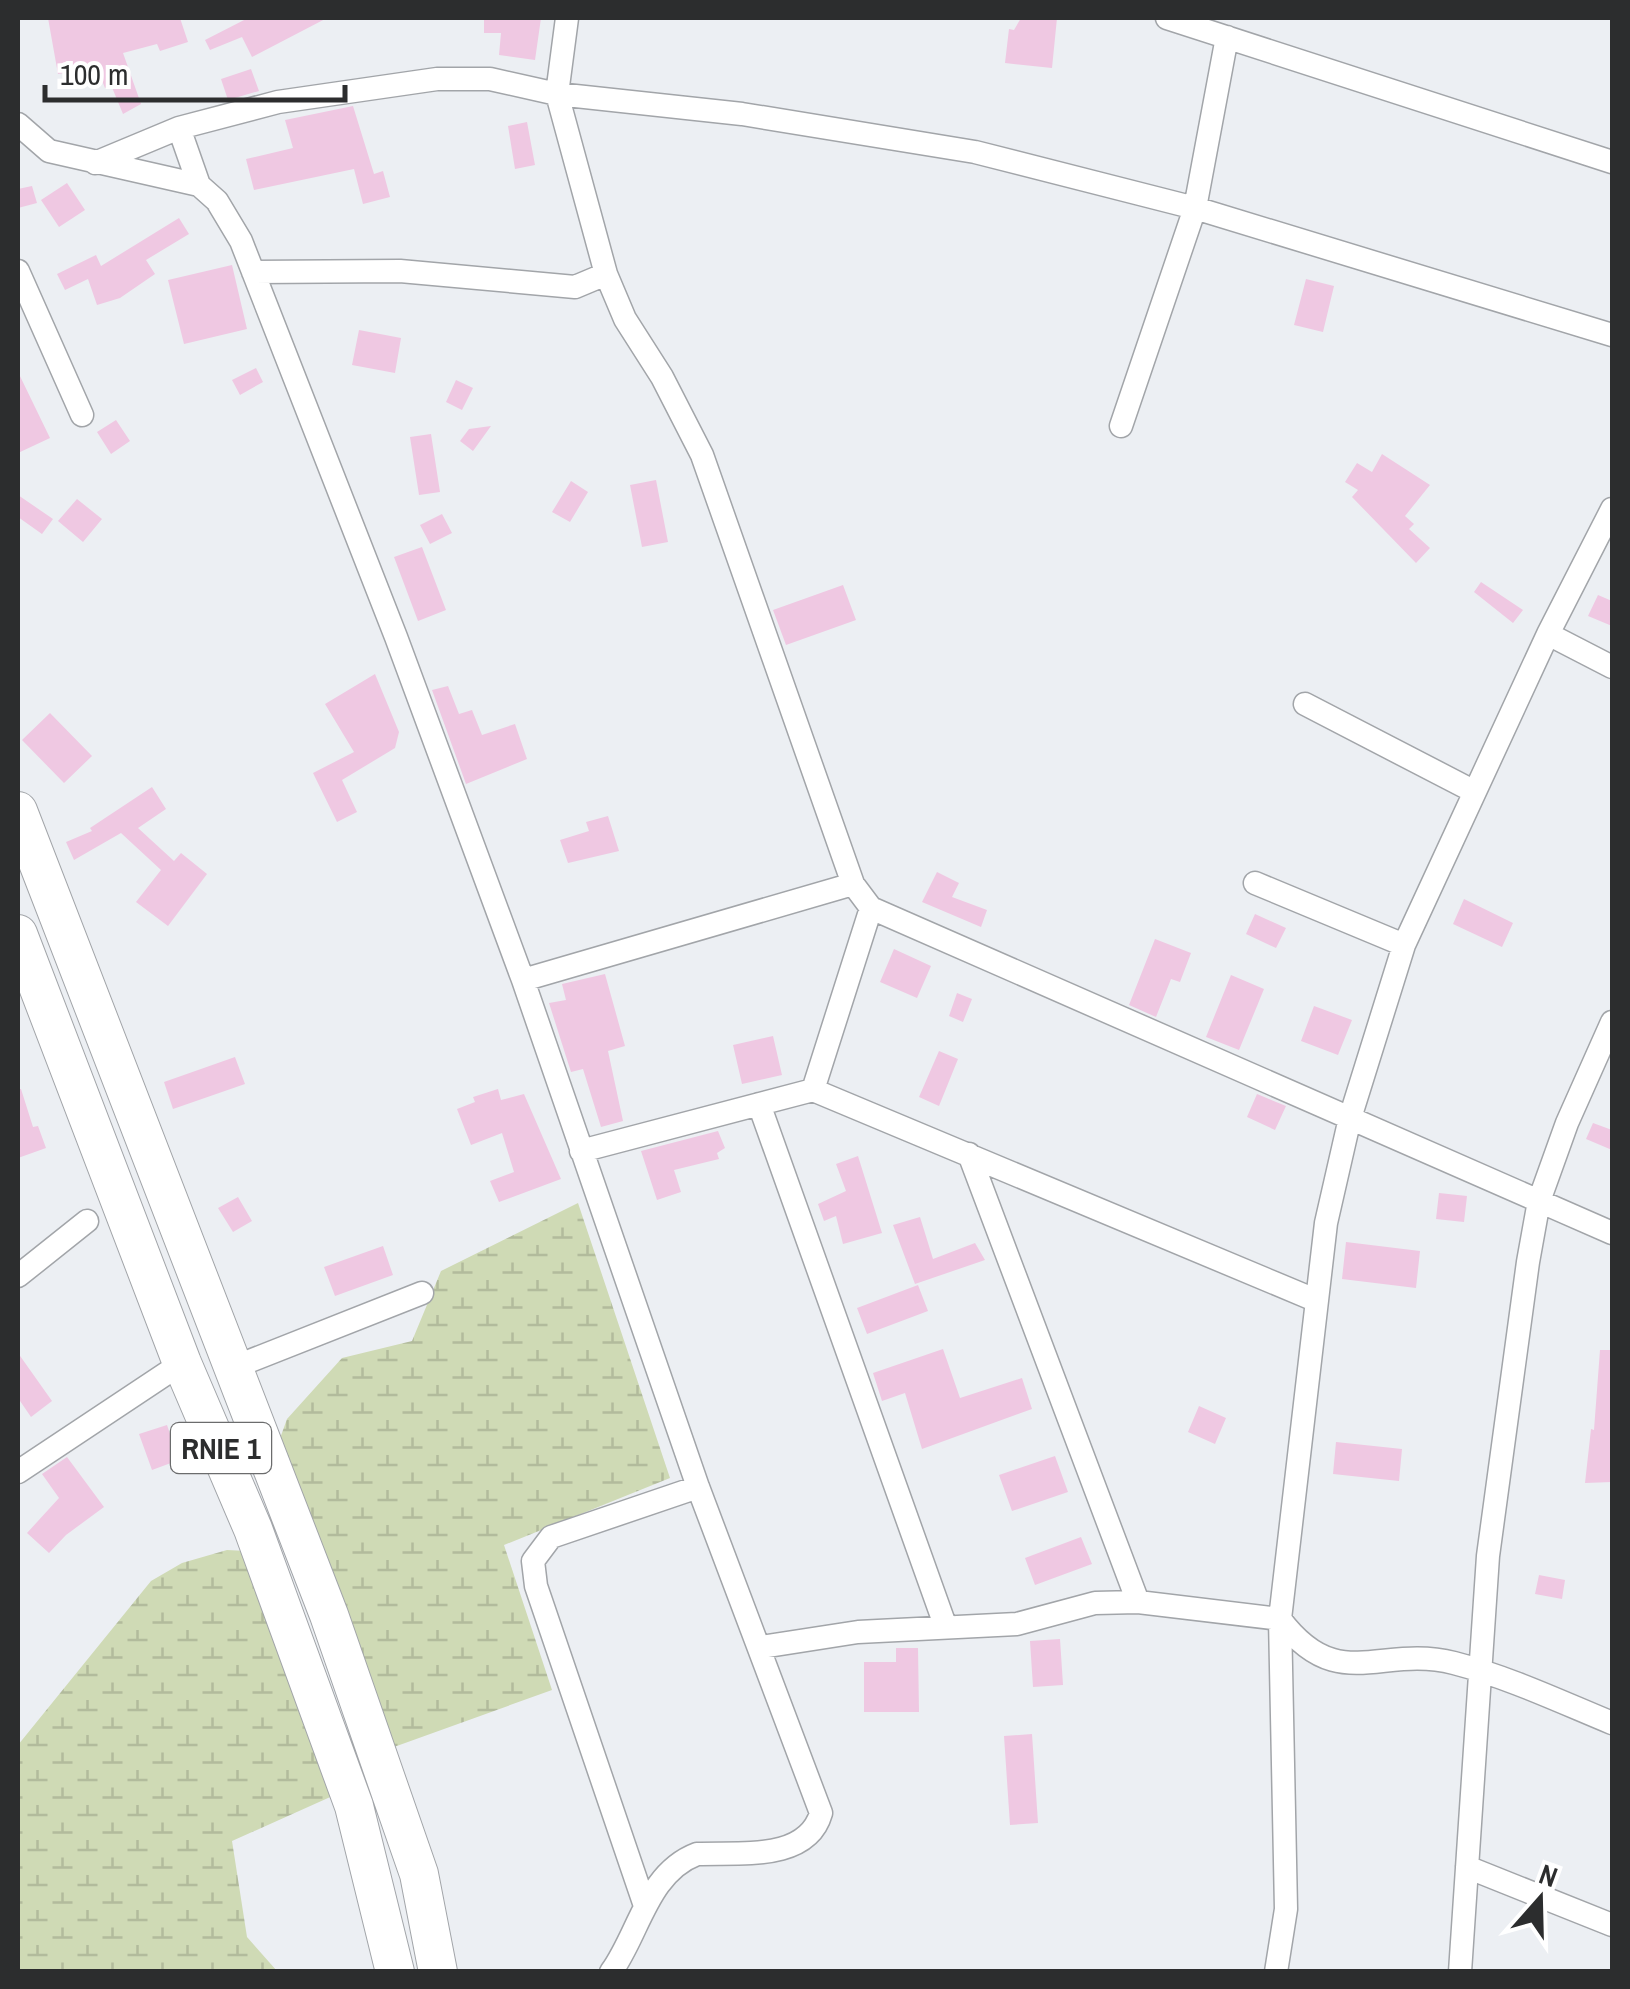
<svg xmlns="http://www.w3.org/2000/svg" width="1630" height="1989" viewBox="0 0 1630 1989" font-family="'Archivo Narrow',sans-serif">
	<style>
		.wetland { fill: url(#wetland-marsh) }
		.building { fill: #efc8e2 }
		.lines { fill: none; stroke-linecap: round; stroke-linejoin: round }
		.minor-casing { stroke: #a2a5a9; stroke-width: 25 }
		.trunk-casing { stroke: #a2a5a9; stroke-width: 40 }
		.minor { stroke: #fff; stroke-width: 22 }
		.trunk { stroke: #fff; stroke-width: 38 }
		.labels { text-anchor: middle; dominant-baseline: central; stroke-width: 9; stroke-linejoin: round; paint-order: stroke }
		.shield { fill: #fff; stroke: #6b6c6d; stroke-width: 2.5 }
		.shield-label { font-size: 30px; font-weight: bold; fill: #2c2d2e }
	</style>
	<defs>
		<pattern id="wetland-marsh" width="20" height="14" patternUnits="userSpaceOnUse" patternTransform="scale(2.5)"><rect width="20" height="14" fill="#cfdab5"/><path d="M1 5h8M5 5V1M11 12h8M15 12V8" fill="none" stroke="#b2bb9c"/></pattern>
	</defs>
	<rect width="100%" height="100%" fill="#eceff3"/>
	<path class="wetland" d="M578 1203 670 1478 504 1545 552 1690 394 1747 278 1444 287 1419 342 1358 412 1341 441 1271Z
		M227 1550 264 1552 357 1785 232 1841 247 1937 277 1971H18V1745L151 1581 182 1563Z"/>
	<path class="building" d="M48 18H180L188 42 160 51 157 44 123 53 141 104 123 114 111 85 105 88 97 68 58 74Z
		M248 18H327L252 57 242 37 210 50 205 40Z
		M484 18H541L535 60 499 55 501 33H484Z
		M1021 18H1057L1052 68 1005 63 1009 29 1014 30Z
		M251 69 259 91 228 100 221 79Z
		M353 106 374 174 383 171 390 197 363 204 354 169 254 190 246 159 293 148 285 120Z
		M527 122 535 165 515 169 508 126Z
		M67 183 85 210 59 227 41 200Z
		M32 186 37 203 18 208V189Z
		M179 218 189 234 146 260 155 274 120 298 97 305 88 279 65 290 57 274 96 255 101 266Z
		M232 265 247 329 184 344 168 280Z
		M1306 279 1334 286 1323 332 1294 325Z
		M359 330 401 338 395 373 352 365Z
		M256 368 263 382 240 395 232 380Z
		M18 372 50 438 18 453Z
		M456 380 473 388 462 410 446 402Z
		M116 420 130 441 111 454 97 432Z
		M491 426 473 451 460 441 469 429Z
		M431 434 440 492 419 495 410 437Z
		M1382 454 1430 485 1405 516 1414 524 1409 529 1430 548 1416 563 1352 497 1358 490 1345 482 1357 463 1372 472Z
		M656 480 668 542 642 547 630 485Z
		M571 481 588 492 570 522 552 512Z
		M18 495 53 519 42 534 18 517Z
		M77 499 102 519 83 542 58 521Z
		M442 514 452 533 430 544 420 525Z
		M422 547 446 610 418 621 394 557Z
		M1481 582 1523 610 1513 623 1474 592Z
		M843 585 856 620 786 645 773 610Z
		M1598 595 1612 601V626L1588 616Z
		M375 674 399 732 395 748 342 780 357 812 337 822 313 773 354 752 325 704Z
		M448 686 459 714 472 710 482 735 515 724 527 759 466 784 432 690Z
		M50 713 92 756 64 783 22 740Z
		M152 787 166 809 138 828 174 861 181 853 207 874 168 926 136 902 161 870 121 833 74 860 66 842 92 831 90 828Z
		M608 816 619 851 568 863 560 840 589 831 586 822Z
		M937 872 959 883 952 897 987 910 981 927 922 902Z
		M1464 899 1513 923 1502 947 1453 924Z
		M1255 914 1286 928 1276 948 1246 934Z
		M1155 939 1191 953 1180 982 1171 979 1156 1017 1129 1005Z
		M894 949 931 966 917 998 880 982Z
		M605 974 625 1046 608 1051 623 1121 601 1127 583 1069 571 1072 549 1003 566 1000 562 984Z
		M1231 975 1264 989 1239 1050 1206 1037Z
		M957 993 972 999 963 1022 949 1016Z
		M1314 1006 1352 1020 1338 1055 1301 1041Z
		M773 1036 782 1075 742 1084 733 1045Z
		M939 1051 958 1059 939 1106 919 1097Z
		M235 1057 245 1084 173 1109 164 1082Z
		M18 1089H21L33 1127 38 1126 46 1148 18 1158Z
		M498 1089 501 1100 524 1094 561 1179 499 1202 490 1181 514 1172 502 1133 471 1145 457 1109 475 1102 473 1097Z
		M1257 1094 1286 1106 1275 1130 1247 1117Z
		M1593 1123 1612 1130V1150L1586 1139Z
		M718 1131 725 1148 717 1153 719 1159 674 1170 681 1192 657 1200 641 1151Z
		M858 1156 882 1233 843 1244 836 1216 824 1221 818 1204 846 1191 836 1164Z
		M1439 1193 1467 1196 1464 1222 1436 1219Z
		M238 1197 252 1221 233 1232 218 1208Z
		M920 1217 933 1259 975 1243 985 1260 915 1284 893 1225Z
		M1346 1242 1420 1251 1416 1288 1342 1279Z
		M383 1246 393 1275 335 1296 324 1267Z
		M918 1285 928 1311 867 1334 857 1308Z
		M943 1349 960 1398 1022 1378 1032 1409 922 1449 905 1393 882 1401 873 1373Z
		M1600 1350H1612V1482L1585 1483 1591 1429 1594 1430Z
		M18 1353 52 1401 31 1417 18 1398Z
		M1199 1406 1226 1418 1215 1444 1188 1432Z
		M167 1425 179 1460 152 1470 139 1434Z
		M1336 1442 1402 1449 1399 1481 1333 1474Z
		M1055 1456 1068 1492 1012 1511 999 1475Z
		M67 1457 104 1507 66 1535 49 1553 27 1533 59 1498 42 1474Z
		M1081 1537 1092 1564 1035 1585 1025 1558Z
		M1539 1575 1565 1580 1562 1599 1535 1594Z
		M1060 1639 1063 1685 1033 1687 1030 1641Z
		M896 1648H918L919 1712H864V1662H896Z
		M1032 1734 1038 1823 1010 1825 1004 1736Z"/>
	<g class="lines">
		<g class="minor-casing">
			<path id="minor" d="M567 18 557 94 606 274 625 319 662 377 702 455 853 884 871 908 1612 1233
				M1167 18 1612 162
				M18 124 49 151 199 185 217 201 241 241 396 637 523 980 698 1487 821 1813C807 1862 739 1852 697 1854 647 1873 639 1934 611 1972
				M179 128 199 185
				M95 163 179 128 278 102 437 79H490L557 94 742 114 975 152 1195 208 1612 335
				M18 271 82 415
				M253 272 400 271 575 287 606 274
				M1121 426 1195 208 1227 37
				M1548 634 1612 509
				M1305 704 1473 791
				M1255 883 1404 945
				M523 980 853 884
				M813 1090 871 908
				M759 1104 945 1625
				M581 1151 813 1090 1315 1300
				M969 1154 1138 1602
				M18 1276 87 1221
				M232 1368 422 1293
				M18 1472 182 1363
				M762 1647 858 1632 1017 1624 1095 1603 1138 1602 1280 1619C1338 1696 1381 1644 1454 1663 1508 1677 1561 1702 1612 1723
				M1467 1867 1612 1925
				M644 1903 536 1586 533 1561 551 1537 698 1487
				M1276 1972 1286 1909 1280 1619 1326 1223 1350 1118 1404 945 1548 634 1612 667
				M1460 1972 1488 1556 1528 1262 1539 1201 1567 1123 1612 1022"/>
		</g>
		<g class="trunk-casing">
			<path id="trunk" d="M18 811 329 1615 419 1874 438 1972
				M18 934 182 1363 253 1529 354 1806 395 1972"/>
		</g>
		<use href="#minor" class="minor"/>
		<use href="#trunk" class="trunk"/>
	</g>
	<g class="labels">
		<rect class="shield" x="171" y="1423" width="100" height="50" rx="8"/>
		<g class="shield-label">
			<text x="221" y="1448">RNIE 1</text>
		</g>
	</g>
	<rect width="1630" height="1989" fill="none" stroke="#2c2d2e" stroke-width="40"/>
	<g transform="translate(1540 1899) rotate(20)" stroke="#ffffff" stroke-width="8" paint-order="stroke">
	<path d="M0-8L18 38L0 25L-18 38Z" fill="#2c2d2e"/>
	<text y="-15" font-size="28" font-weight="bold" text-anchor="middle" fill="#2c2d2e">N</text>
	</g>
	<path d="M45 85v15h300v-15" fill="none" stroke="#2c2d2e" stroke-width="5"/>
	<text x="60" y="85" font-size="30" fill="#2c2d2e" stroke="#ffffff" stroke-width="8" paint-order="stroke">100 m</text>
</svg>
